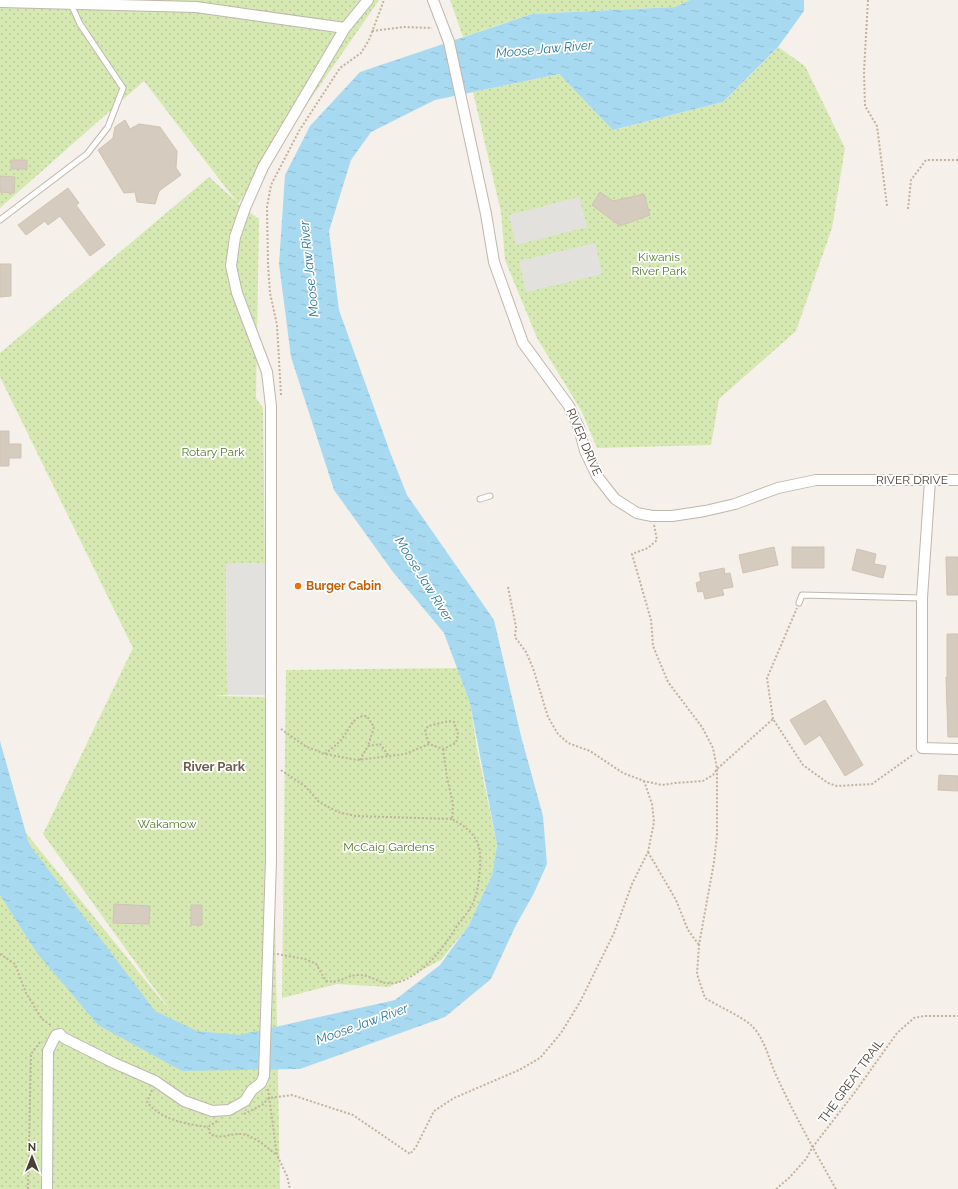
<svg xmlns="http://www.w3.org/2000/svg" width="958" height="1189" viewBox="0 0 958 1189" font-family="Raleway,sans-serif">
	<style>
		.green { fill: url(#green-dots) }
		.parking { fill: #e3e1de }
		.water { fill: url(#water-ripples) }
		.building { fill: #d6cbbf; stroke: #d1c2b2 }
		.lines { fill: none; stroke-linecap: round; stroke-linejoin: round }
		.lane-casing { stroke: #c0b7ac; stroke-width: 7 }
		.street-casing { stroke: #c0b7ac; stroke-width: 12 }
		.path { stroke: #c2b19d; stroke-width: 2; stroke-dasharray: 2 2; stroke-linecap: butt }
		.lane { stroke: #fff; stroke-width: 5 }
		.street { stroke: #fff; stroke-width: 10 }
		.food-dot { fill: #e8710a; stroke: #fff; stroke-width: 1.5 }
		.labels { text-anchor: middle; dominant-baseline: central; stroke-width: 3.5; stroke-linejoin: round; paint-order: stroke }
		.park-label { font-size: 12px; fill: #517b2a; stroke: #fff }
		.street-label { font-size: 12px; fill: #494038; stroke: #fff }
		.food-label { font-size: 12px; font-weight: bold; fill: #c56008; stroke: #fff; text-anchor: start }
		.water-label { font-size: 13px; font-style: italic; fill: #2b799d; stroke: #fff }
		.neighbourhood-label { font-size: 13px; font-weight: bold; fill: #6c5d4f; stroke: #fff }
	</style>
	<defs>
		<pattern id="green-dots" width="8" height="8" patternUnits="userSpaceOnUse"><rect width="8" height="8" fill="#d6e9b3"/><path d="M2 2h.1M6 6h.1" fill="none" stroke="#b9c99b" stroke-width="1.8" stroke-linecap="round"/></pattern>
		<pattern id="water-ripples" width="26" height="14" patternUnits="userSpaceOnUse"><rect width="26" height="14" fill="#a7daf1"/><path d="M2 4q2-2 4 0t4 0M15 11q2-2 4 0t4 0" fill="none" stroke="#91bccf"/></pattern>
	</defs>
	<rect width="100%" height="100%" fill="#f5f0ea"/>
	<path class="green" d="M0 0H379L238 204 259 219 256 398 263 408 265 563 226 564 227 695 213 696 271 697 280 1189H0V801L172 1013 43 834 133 648 0 377V353L209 177 236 201 144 81 0 208Z
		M450 0H690L675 7 532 14 463 37Z
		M778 47 805 66 845 148 832 228 796 331 719 399 711 445 597 448 582 412 537 338 505 260 501 212 473 92 559 74 614 130 723 102Z
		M457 668 470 703 477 749 497 845 492 875 469 925 441 960 389 987 337 984 282 998 286 670Z"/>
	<path class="parking" d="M579 197 587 227 516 245 509 215Z
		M595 243 602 274 526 292 519 261Z
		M265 563 266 695H227L226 564Z"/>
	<path class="water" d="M690 0H804V11L778 47 723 102 613 130 559 74 435 100 371 132 351 160 329 231 339 310 390 452 407 495 494 620 521 736 543 816 547 864 534 893 515 927 491 979 445 1017 300 1069 182 1071 98 1025 37 953 0 895V741L29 844 155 1011 197 1031 239 1035 395 1000 440 965 469 925 492 875 497 845 470 703 444 633 393 572 334 490 291 357 279 264 285 175 310 126 360 72 532 14 675 7Z"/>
	<path class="building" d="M125 120 130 129 139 124 160 127 177 151 176 168 181 175 159 191 155 204 137 202 135 192 124 193 98 150 113 138 115 127Z
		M11 160H27V169H11Z
		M0 176 15 177 14 193 0 192Z
		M68 188 79 203 76 205 105 245 90 256 60 216 48 225 45 221 26 235 18 225Z
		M600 192 613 201 644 194 650 215 620 226 592 205Z
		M0 264H11V296L0 297Z
		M0 431H9V444H21V458H9V466H0Z
		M774 547 778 565 743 573 739 555Z
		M792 547H824V568H792Z
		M857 549 876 554 874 564 886 566 883 578 852 570Z
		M946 557H958V595H947Z
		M724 568 725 574 730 573 733 587 722 589 724 595 705 599 703 591 698 592 696 583 701 581 699 573Z
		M947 634H958V737H948L946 677H947Z
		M825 700 863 765 845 776 820 735 805 745 790 720Z
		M939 775 958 776V791L938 790Z
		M114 904 150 906 149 924 113 923Z
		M191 905H202V925H191Z"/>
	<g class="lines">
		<g class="lane-casing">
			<path id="lane" d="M0 220 87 154 108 127 123 88 80 24 71 4
				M480 499 490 496
				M799 603 802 595 922 598"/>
		</g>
		<g class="street-casing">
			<path id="street" d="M433 0 449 42 486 214 494 262 523 343 569 406 579 428 585 451 597 476 615 499 637 513 652 516H672L705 511 735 504 778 488 816 480H958
				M0 2 196 7 345 28
				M930 480 922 598V748L958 749
				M47 1189 48 1051 56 1035 60 1034 64 1038 114 1063 155 1081 184 1101 212 1111 229 1110 245 1101 252 1090 261 1083 264 1076 271 860V406L267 372 237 293 231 266 235 237 245 208 263 167 345 28 368 0"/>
		</g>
		<path class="path" d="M868 0 864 71 865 106 877 126 887 206
			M372 31 404 27 432 28
			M908 209 911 180 926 160H958
			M281 395 277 325 270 293 268 265 267 207 271 185 299 131 340 68 361 53 369 40 384 0
			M654 525 657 540 648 548 632 554 651 620 653 646 668 682 702 727 713 748 717 769V835L714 862 699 945 697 974 705 998C719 1007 740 1015 752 1026 765 1039 769 1060 776 1075 794 1114 815 1152 836 1189
			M508 587 516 627 515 637 526 652 533 668 548 717 558 734 568 743 590 751 623 773 644 781 662 785 675 783 703 781 713 775 717 769 773 719 803 765 828 783 837 786 872 784 914 754
			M773 719 767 678 797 608
			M281 729 305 746 325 754 357 760 405 754 429 744 443 749 456 743 458 734 454 722 449 721 428 726 425 731 429 744
			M325 754C332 748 339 743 344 736 351 727 353 715 367 716L374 727 368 746
			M360 760 368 746 380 744 389 756
			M281 770 306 787 319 802 338 812 355 816 452 819
			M648 852 676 900 688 930 699 945
			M0 954 15 964 26 993 42 1019 52 1026
			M277 954 305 959 316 964 326 981C341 984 345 975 358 975 374 974 381 989 402 981 408 979 413 975 418 972 436 958 445 945 457 926 464 917 471 909 475 898 479 886 482 859 479 847 475 833 463 825 452 819L453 804 447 777 443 749
			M268 1089 277 1155 287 1176 290 1189
			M152 1090 147 1102C161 1120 186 1124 208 1127
			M244 1114 262 1105 269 1098 292 1095 353 1115 410 1154 416 1147 434 1111 454 1098 519 1070 540 1058 561 1033 580 1002 614 933 632 884 648 852 654 822 652 804 644 781
			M217 1121 208 1127 210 1134C221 1140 230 1133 242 1134 255 1136 267 1148 277 1155
			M28 1189 31 1054 40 1042
			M776 1189 789 1178 806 1159 812 1148 855 1092 897 1033 914 1018 924 1016H958"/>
		<use href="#lane" class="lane"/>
		<use href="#street" class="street"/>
	</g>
	<circle class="food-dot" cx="298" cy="586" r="4"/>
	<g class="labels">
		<g class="park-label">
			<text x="659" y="257">Kiwanis<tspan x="659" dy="14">River Park</tspan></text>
			<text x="213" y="452">Rotary Park</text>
			<text x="167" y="824">Wakamow</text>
			<text x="389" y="847">McCaig Gardens</text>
		</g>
		<g class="street-label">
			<text transform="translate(584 442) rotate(67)">RIVER DRIVE</text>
			<text x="912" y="480">RIVER DRIVE</text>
			<text transform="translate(851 1081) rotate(-54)">THE GREAT TRAIL</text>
		</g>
		<g class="food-label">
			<text x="306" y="586">Burger Cabin</text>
		</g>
		<g class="water-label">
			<text transform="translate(544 49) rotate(-5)">Moose Jaw River</text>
			<text transform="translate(309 269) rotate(-96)">Moose Jaw River</text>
			<text transform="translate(424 579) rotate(58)">Moose Jaw River</text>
			<text transform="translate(362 1024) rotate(-20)">Moose Jaw River</text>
		</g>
		<g class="neighbourhood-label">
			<text x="214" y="766">River Park</text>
		</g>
	</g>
	<g transform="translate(32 1157)" stroke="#ffffff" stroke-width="3" paint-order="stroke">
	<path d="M0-3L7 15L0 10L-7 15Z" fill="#494038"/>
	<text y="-6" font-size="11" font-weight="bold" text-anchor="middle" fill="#494038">N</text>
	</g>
</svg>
